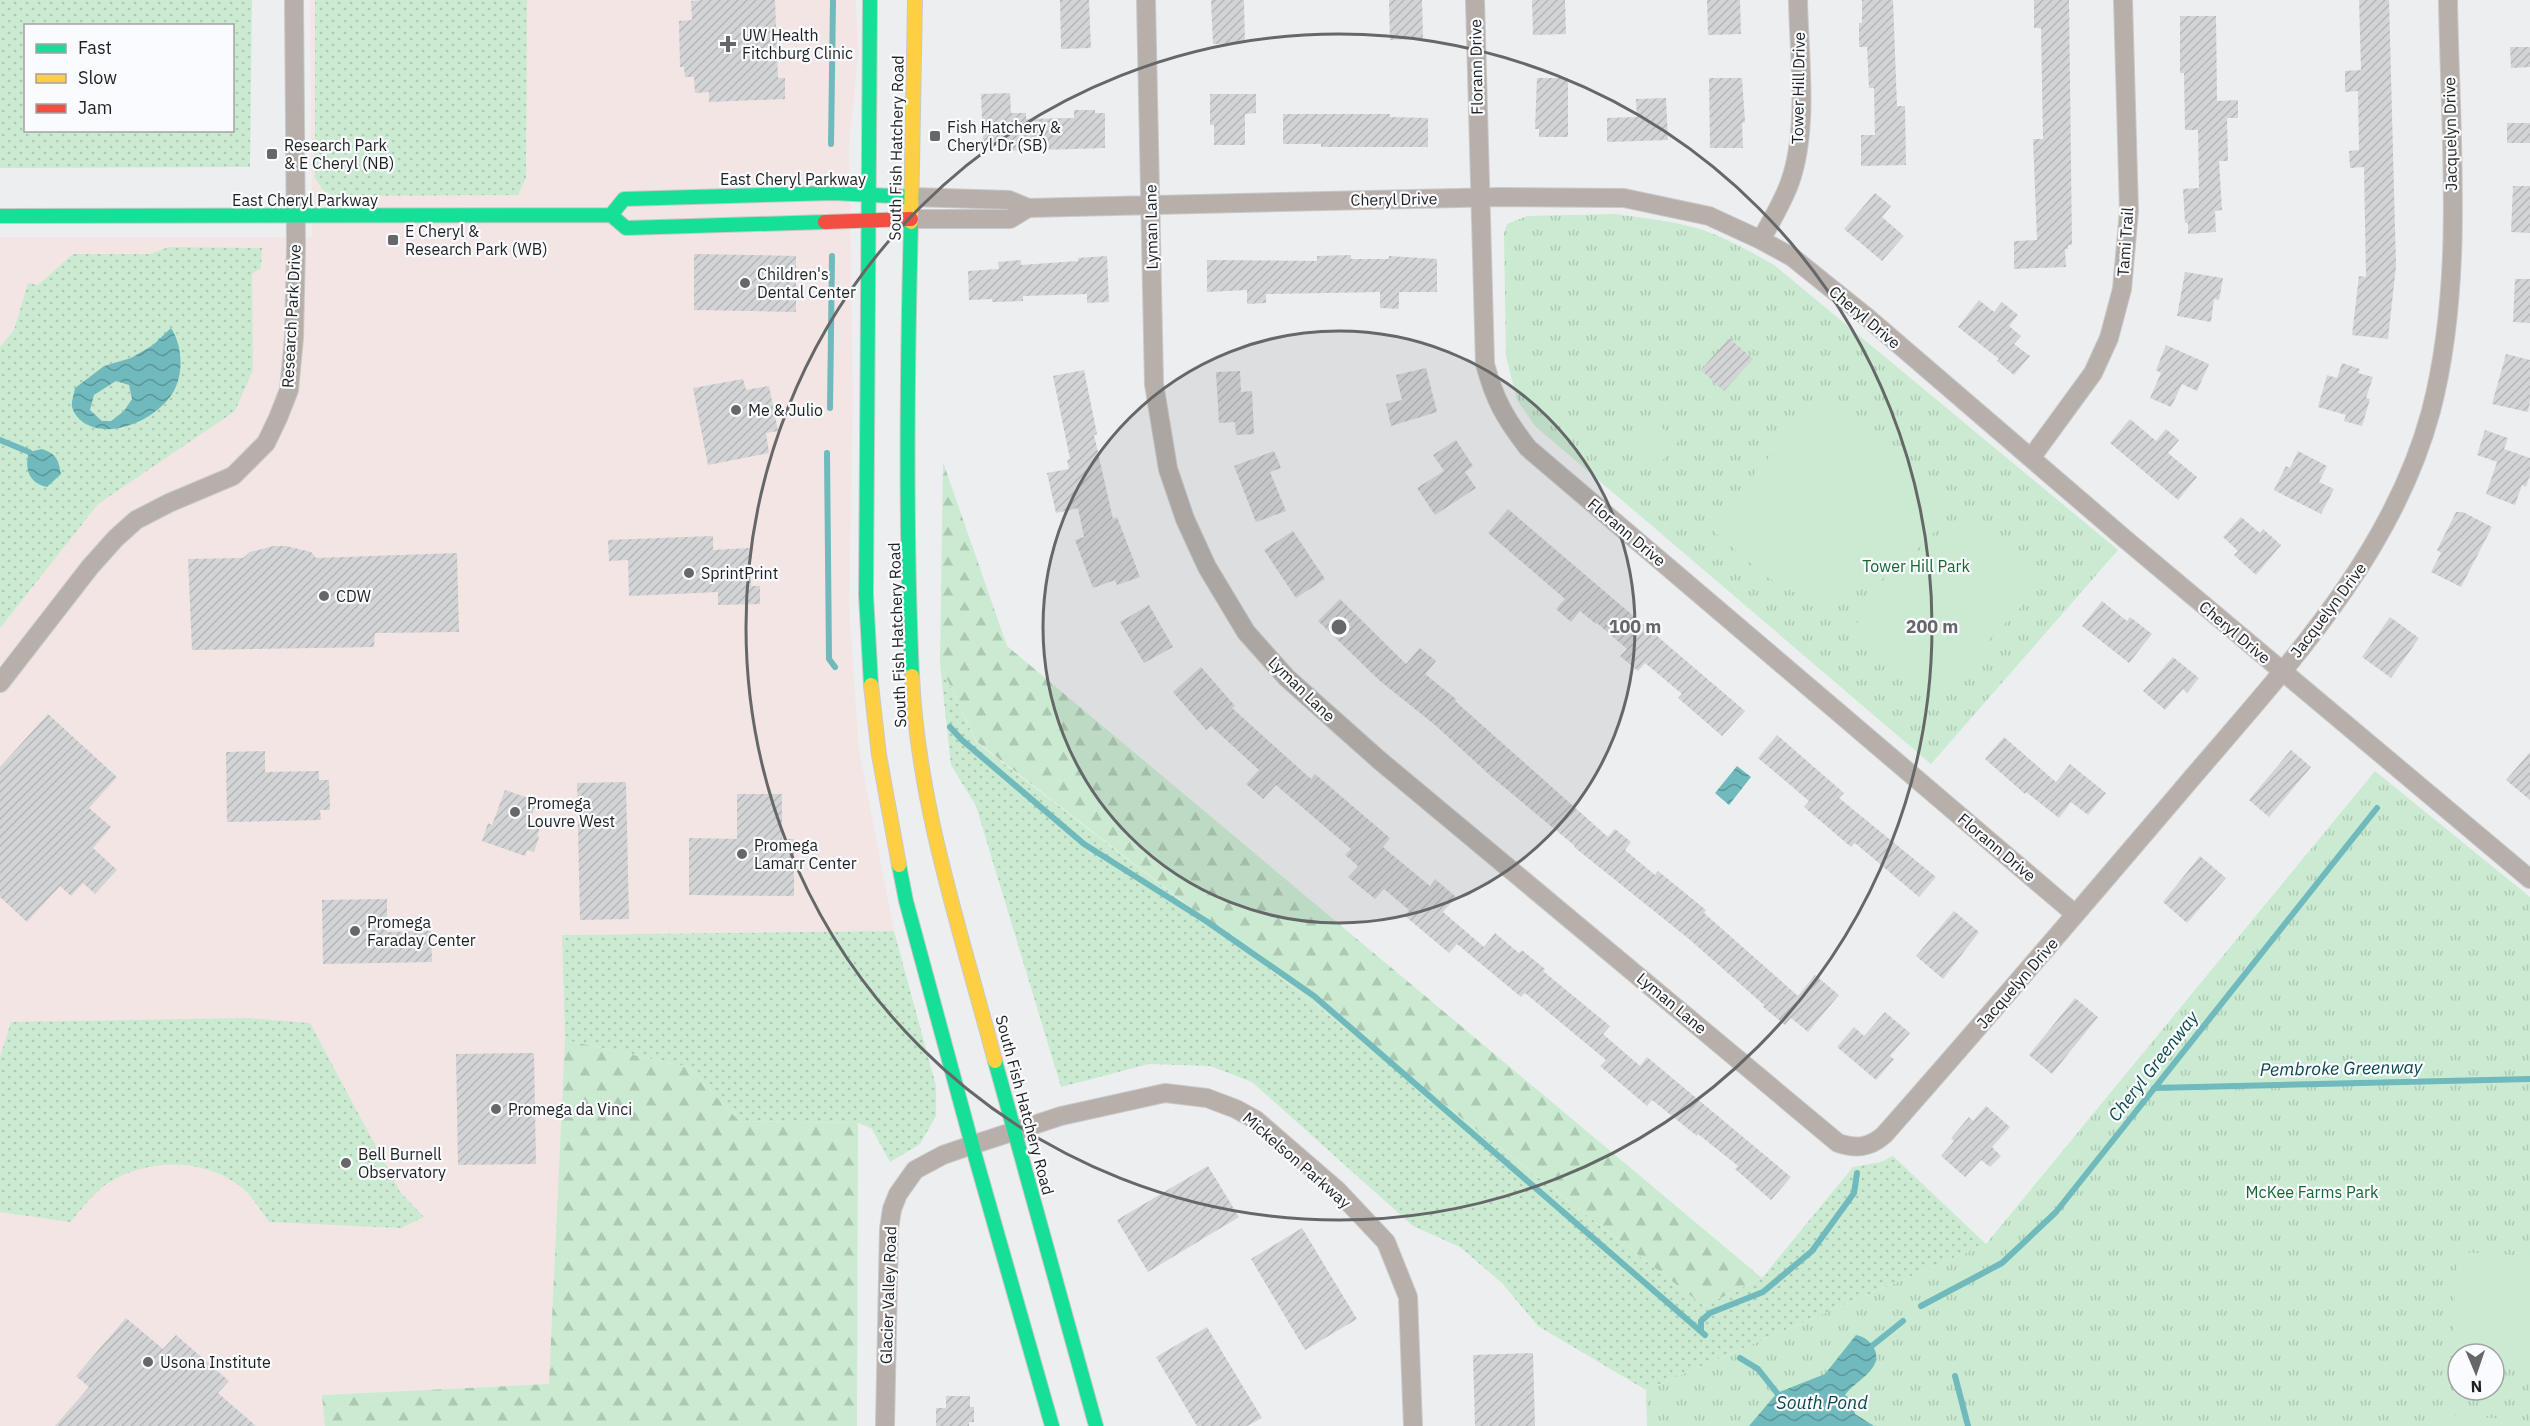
<svg xmlns="http://www.w3.org/2000/svg" width="2530" height="1426" viewBox="0 0 2530 1426" font-family="'IBM Plex Sans',sans-serif">
	<style>
		.commercial { fill: #f3e5e3 }
		.grass { fill: url(#grass-dots); fill-rule: evenodd }
		.forest { fill: url(#forest-firs) }
		.park { fill: url(#park-tufts); fill-rule: evenodd }
		.pitch { fill: #caebd1 }
		.water { fill: url(#water-waves); fill-rule: evenodd }
		.lines { fill: none; stroke-linecap: round; stroke-linejoin: round }
		.stream { stroke: #70b9bc; stroke-width: 6 }
		.building { fill: url(#building-hatch) }
		.street-casing { stroke: #c9c9ca; stroke-width: 20 }
		.fast-casing { stroke: #c9c9ca; stroke-width: 16 }
		.slow-casing { stroke: #c9c9ca; stroke-width: 16 }
		.jam-casing { stroke: #c9c9ca; stroke-width: 16 }
		.street { stroke: #b7afaa; stroke-width: 18 }
		.fast { stroke: #16e098; stroke-width: 14 }
		.slow { stroke: #ffcf43; stroke-width: 14 }
		.jam { stroke: #f24e42; stroke-width: 14 }
		.ring { fill: none; stroke: #666769; stroke-width: 3 }
		.poi-dot { fill: #666769; stroke: #fafbfe; stroke-width: 2 }
		.labels { text-anchor: middle; dominant-baseline: central; stroke-width: 4.5; stroke-linejoin: round; paint-order: stroke }
		.poi-label { font-size: 16px; fill: #1e1f20; stroke: #fafbfe; text-anchor: start }
		.street-label { font-size: 16px; fill: #1e1f20; stroke: #fafbfe }
		.park-label { font-size: 16px; fill: #14672f; stroke: #fafbfe }
		.water-label { font-size: 18px; font-style: italic; fill: #0a484a; stroke: #fafbfe }
		.centre { fill: #666769; stroke: #fafbfe; stroke-width: 3 }
		.ring-label { font-size: 18px; text-anchor: middle; font-weight: bold; fill: #666769; stroke: #fafbfe; stroke-width: 4.5; stroke-linejoin: round; paint-order: stroke }
	</style>
	<defs>
		<pattern id="grass-dots" width="8" height="8" patternUnits="userSpaceOnUse" patternTransform="scale(1.5)"><rect width="8" height="8" fill="#caebd1"/><path d="M2 2h.1M6 6h.1" fill="none" stroke="#adc9b3" stroke-width="1.8" stroke-linecap="round"/></pattern>
		<pattern id="forest-firs" width="22" height="20" patternUnits="userSpaceOnUse" patternTransform="scale(1.5)"><rect width="22" height="20" fill="#caebd1"/><path d="M5 1l3.5 6h-7zM16 11l3.5 6h-7z" fill="#adc9b3"/></pattern>
		<pattern id="park-tufts" width="24" height="20" patternUnits="userSpaceOnUse" patternTransform="scale(1.5)"><rect width="24" height="20" fill="#caebd1"/><path d="M3 7l-1-3M5 7V3M7 7l1-3M15 17l-1-3M17 17v-4M19 17l1-3" fill="none" stroke="#adc9b3"/></pattern>
		<pattern id="water-waves" width="16" height="10" patternUnits="userSpaceOnUse" patternTransform="scale(1.5)"><rect width="16" height="10" fill="#70b9bc"/><path d="M0 5q4-4 8 0t8 0" fill="none" stroke="#5b9698"/></pattern>
		<pattern id="building-hatch" width="6" height="6" patternUnits="userSpaceOnUse" patternTransform="scale(1.5)"><rect width="6" height="6" fill="#d3d4d5"/><path d="M-1 1l2-2M0 6l6-6M5 7l2-2" fill="none" stroke="#b5b6b7"/></pattern>
	</defs>
	<rect width="100%" height="100%" fill="#edeef0"/>
	<path class="commercial" d="M310 0H856L858 57 849 145 853 399 849 607 859 750 894 931 562 935 565 1040 550 1384 322 1395 325 1426H0V237H312Z"/>
	<path class="grass" d="M0 0H252L250 167 0 168ZM26 26H232V130H26Z
		M315 0H527L526 178 518 195 334 196 324 191 315 178Z
		M169 247 262 248 261 268 252 274 253 370 235 411 98 504 0 628V347L14 330 28 283 38 285 73 254H150ZM153 345 123 429 80 420 75 388 104 366 131 358Z
		M116 381 129 384 132 399 124 411 111 421H102L90 410 94 395Z
		M940 664 976 742 1704 1306 1762 1278 1853 1167 1881 1162 1893 1156 1986 1244 1646 1390 1538 1326 1502 1283 1460 1247 1413 1226 1252 1082 1210 1066 1149 1064 1061 1087 976 806 951 765Z
		M894 931 936 1086V1116L920 1144 890 1162 872 1129 859 1123 739 1121 688 1067 565 1040 562 935Z
		M247 1018 310 1023 400 1192 424 1217 401 1228 269 1222C260 1210 251 1194 240 1186 201 1157 145 1158 105 1185 92 1195 81 1210 70 1222L0 1212V1057L11 1022Z"/>
	<path class="forest" d="M943 462 1007 646 1762 1278 1704 1306 976 741 940 664Z
		M565 1040 688 1067 739 1121 858 1123 857 1426H325L322 1395 549 1384Z"/>
	<path class="park" d="M1615 214C1644 218 1675 221 1703 230 1728 239 1751 252 1774 265L2118 550 1931 764 1535 426 1517 400 1506 356 1504 233 1507 224 1527 216Z
		M2375 771 2530 897V1426H1647L1646 1390 1986 1244ZM2458 1354H2494V1390H2458Z"/>
	<path class="pitch" d="M1829 407 1960 499 1932 535 1900 566 1874 585 1838 597 1794 592 1765 576 1709 527 1810 410Z
		M1655 422 1678 442 1656 468 1633 449Z
		M1965 510 2042 585 1929 702 1852 628Z
		M2457 1252 2530 1256V1363L2494 1361V1354H2458V1360L2452 1359Z
		M2427 1413 2530 1421V1426H2426Z"/>
	<path class="water" d="M171 328C183 346 184 376 172 394 156 419 113 439 86 424 80 421 74 414 72 407 71 402 74 394 75 388L104 366 131 358 153 345ZM116 381 129 385 132 399 124 411 111 421H102L90 410 94 395Z
		M42 449C57 454 58 459 61 474L47 487C29 483 24 469 29 452Z
		M1737 766 1751 777 1729 805 1715 793Z
		M1856 1335C1869 1337 1883 1353 1873 1367 1866 1378 1853 1384 1845 1395L1852 1400 1855 1414 1874 1426H1749L1777 1393 1825 1374Z"/>
	<g class="lines">
		<path class="stream" d="M831 144 833 0
			M830 408 832 256
			M0 440 29 452
			M827 453 829 659 835 667
			M950 727 962 740 1084 844 1206 921 1314 996 1705 1335
			M2154 1088 2530 1079
			M1921 1306 2002 1263 2056 1212 2377 808
			M1701 1331V1321L1710 1313 1763 1292 1812 1251 1854 1193 1857 1173
			M1873 1345 1903 1321
			M1740 1358 1758 1369 1777 1393
			M1955 1376 1968 1426"/>
	</g>
	<path class="building" d="M703 0H775L778 78H785V99L709 102V92L695 93 694 77H685L684 67H680L679 21 692 20 691 1Z
		M1060 0H1089L1091 48 1061 49Z
		M1211 0H1244L1245 43 1213 44Z
		M1389 0H1422L1423 38 1390 40Z
		M1532 0H1565L1566 34 1533 35Z
		M1707 0H1740L1741 34 1708 35Z
		M1862 0H1893L1897 106H1905L1906 165 1861 166V135H1875L1874 88H1869L1867 47H1859V23H1862Z
		M2034 0H2069L2072 245H2068V249H2065L2066 267 2014 269V241L2037 240 2033 139H2043L2041 28H2034Z
		M2359 0H2389L2396 266 2388 339 2352 335 2359 276 2366 277 2364 167 2350 168 2349 151 2359 150 2358 91 2345 92V71L2361 70Z
		M2180 16H2216L2217 101 2238 100V118H2227L2228 161H2219L2222 210 2215 211 2216 232 2188 234V223H2185L2183 189 2199 188 2198 130H2185L2184 73H2180Z
		M2510 47H2530V67L2511 68Z
		M1537 78H1568V137H1539V129H1535Z
		M1709 78H1742L1745 122 1742 123 1743 148H1710Z
		M1010 93 1011 113H1026V119L1074 118V110H1095V113H1105V148L1004 151V147H998V143H983L981 94Z
		M1210 94H1256V113L1245 114V145H1214V125H1210Z
		M1666 98 1668 140 1607 142V118L1637 117 1636 99Z
		M1283 114H1390V117L1428 118V147H1321V144H1283Z
		M2507 123H2530V143H2507Z
		M2513 186H2530V233L2511 232Z
		M1875 193 1891 206 1882 217 1904 236 1882 261 1844 229Z
		M694 254 796 256V312L694 310Z
		M1351 255V259H1389V256L1437 259V292H1399V309L1380 308V292L1266 294V303L1247 304V290L1207 292V260L1317 261V256Z
		M1107 256 1109 302 1087 303V294L1023 296V301L992 302V299L969 300 968 271 999 269 998 262 1021 260V265L1078 261V258Z
		M2185 272 2223 278 2219 300 2214 299 2211 322 2177 316Z
		M2515 279H2530V323L2513 322Z
		M1979 300 1994 312 2002 302 2018 315 2009 326 2021 336 2014 344 2030 356 2014 375 1997 361 1999 359 1958 327Z
		M1729 338 1753 359 1724 391 1701 370Z
		M2166 345 2209 364 2197 391 2182 384 2171 407 2150 398 2161 373 2156 370Z
		M2506 354 2530 360V402L2528 412 2492 404Z
		M2342 363 2360 369 2358 373 2373 377 2366 398 2370 399 2362 426 2344 421 2346 415 2318 407 2327 375 2337 378Z
		M1426 368 1437 412 1391 426 1386 404 1402 400 1396 375Z
		M1084 370 1097 434 1094 435 1113 519 1117 517 1140 577 1117 585 1115 580 1093 588 1075 540 1084 537 1078 508 1056 513 1047 473 1069 469 1067 460 1070 459 1053 376Z
		M1240 371 1241 392 1252 391 1254 434 1236 435 1235 422 1219 423 1216 372Z
		M743 379 746 390 769 386 778 431 766 433 769 453 708 465 693 388Z
		M2130 419 2156 441 2166 429 2179 440 2168 453 2197 477 2178 500 2110 443Z
		M2485 430 2508 438 2504 449 2530 458V475L2526 487 2522 485 2515 505 2486 494 2497 462 2477 455Z
		M1456 440 1473 466 1465 472 1476 488 1435 515 1417 488 1444 471 1433 455Z
		M1274 451 1281 468 1270 472 1286 511 1256 522 1234 466Z
		M2298 451 2327 466 2319 482 2334 489 2321 514 2274 490 2286 466 2290 468Z
		M1508 509 1745 711 1722 736 1678 698 1682 694 1645 663 1638 671 1620 656 1627 649 1597 623 1596 624 1580 611 1571 622 1556 609 1565 599 1488 533Z
		M2456 512H2463L2492 527 2461 587 2431 572 2441 553 2437 550Z
		M2241 517 2260 533 2263 529 2281 545 2256 575 2234 555 2238 551 2223 537Z
		M1293 531 1325 579 1296 598 1264 550Z
		M713 536V550L750 548 751 586H760V604L718 605V592L629 596 628 560 609 561 608 540Z
		M274 546H286L311 552 316 558 457 553 459 632 375 633 374 647 192 650 188 559 243 558 250 552Z
		M1340 599 1406 664 1420 648 1436 661 1425 674 1456 699 1455 701 1608 837 1615 829 1631 842 1625 850 1655 875 1658 871 1706 910 1704 913 1798 996 1815 975 1839 995 1808 1032 1791 1018 1785 1025 1763 1007 1764 1005 1689 939 1574 847 1575 846 1493 778 1435 725 1380 681 1318 621Z
		M2102 601 2127 621 2130 617 2152 634 2129 663 2082 626Z
		M1149 605 1173 647 1144 663 1120 622Z
		M2390 617 2419 638 2391 678 2362 657Z
		M2173 657 2199 678 2187 693 2183 689 2165 710 2143 691Z
		M1201 667 1235 706 1232 708 1311 779 1315 774 1390 838 1383 847 1430 886 1435 879 1456 897 1443 912 1484 947 1495 933 1519 953 1522 950 1545 969 1543 971 1610 1026 1603 1034 1640 1066 1647 1057 1791 1177 1771 1200 1735 1169 1738 1166 1698 1134 1697 1136 1652 1100 1647 1106 1600 1066 1606 1060 1525 993 1521 997 1457 944 1449 953 1405 916 1409 910 1384 889 1375 899 1348 877 1358 866 1345 855 1351 849 1276 785 1263 799 1246 784 1259 770 1211 726 1206 730 1173 692Z
		M48 714 117 777 89 808 111 827 93 848 117 870 95 894 83 883 71 896 60 886 27 922 0 897V767Z
		M1777 735 1844 793 1839 798 1936 877 1919 897 1855 843 1851 847 1804 807 1809 801 1758 758Z
		M2004 737 2056 782 2070 764 2106 793 2088 815 2071 802 2059 818 2026 792 2025 794 1985 759Z
		M2291 750 2311 767 2269 817 2249 800Z
		M265 751V772L319 771V780H329L330 810H320L321 820 227 822 226 752Z
		M2530 752V800L2506 780Z
		M626 782 629 919 580 920 577 783Z
		M505 790 537 801 529 824 540 828 537 836 539 837 534 852 527 850 525 856 482 841 488 823 492 825Z
		M737 794H782V839H794V896L689 895V838L737 839Z
		M2200 856 2226 878 2187 923 2163 902Z
		M387 899V932L431 931 432 962 323 964 322 900Z
		M1954 911 1979 932 1943 979 1916 956Z
		M2075 998 2098 1017 2052 1074 2029 1055Z
		M1885 1012 1910 1033 1890 1056 1894 1059 1876 1080 1837 1047 1854 1027 1864 1036Z
		M534 1053 536 1164 458 1165 456 1054Z
		M1986 1106 2010 1127 1992 1147 2001 1156 1990 1167 1981 1160 1965 1177 1941 1156 1954 1141 1951 1138 1969 1117 1973 1121Z
		M1208 1166 1239 1217 1148 1272 1117 1220Z
		M1302 1228 1357 1319 1305 1350 1251 1259Z
		M126 1318 163 1349 176 1335 229 1381 218 1393 256 1426H55L89 1387 76 1376Z
		M1207 1327 1262 1418 1247 1426H1197L1156 1357Z
		M1533 1353 1535 1426H1475L1473 1355Z
		M946 1396H970V1407H974V1422H969V1426H936V1408H946Z"/>
	<g class="lines">
		<g class="street-casing">
			<path id="street" d="M1146 0 1154 384 1168 469 1185 519 1207 567 1246 632 1287 678 1378 759 1838 1143C1856 1149 1869 1148 1884 1135 1984 1022 2082 907 2180 792 2277 677 2391 561 2431 411 2465 281 2450 134 2448 0
				M1475 0 1485 364C1495 401 1505 418 1528 448L2075 914
				M912 197 1009 200 1028 208 1501 197 1624 198 1709 216 1761 240 1792 257 1868 318 2125 539 2530 879
				M911 219H1010L1028 208
				M1761 240C1771 221 1783 202 1790 182 1809 128 1799 57 1798 0
				M2031 458 2093 373 2109 338 2122 289 2129 211 2123 0
				M0 683 90 567 116 538 136 520 169 503 233 476 266 443 278 418 289 390 294 338 296 247 294 0
				M885 1426 889 1229 892 1209 898 1194 915 1170 943 1155 972 1145 1061 1116 1165 1093 1207 1098 1236 1109 1256 1120 1337 1190 1386 1242 1408 1297 1413 1426"/>
		</g>
		<g class="fast-casing">
			<path id="fast" d="M870 0 866 595 871 685
				M611 215 624 199 833 193 912 197
				M0 216 611 215 626 228 825 222
				M911 222C907 373 905 525 912 676
				M899 865 906 901 972 1145 1052 1426
				M995 1061 1096 1426"/>
		</g>
		<g class="slow-casing">
			<path id="slow" d="M911 222 915 0
				M912 676C918 807 962 935 995 1061
				M871 685 879 755 899 865"/>
		</g>
		<g class="jam-casing">
			<path id="jam" d="M825 222 911 219"/>
		</g>
		<use href="#street" class="street"/>
		<use href="#fast" class="fast"/>
		<use href="#slow" class="slow"/>
		<use href="#jam" class="jam"/>
	</g>
	<circle cx="1339" cy="627" r="296" fill="#666769" fill-opacity=".12"/>
	<g class="ring">
		<circle cx="1339" cy="627" r="296"/>
		<circle cx="1339" cy="627" r="593"/>
	</g>
	<g class="poi-dot">
		<path d="M725 35h6v6h6v6h-6v6h-6v-6h-6v-6h6z"/>
		<rect x="929" y="130" width="12" height="12" rx="3"/>
		<rect x="266" y="148" width="12" height="12" rx="3"/>
		<rect x="387" y="234" width="12" height="12" rx="3"/>
		<circle cx="745" cy="283" r="6"/>
		<circle cx="736" cy="410" r="6"/>
		<circle cx="689" cy="573" r="6"/>
		<circle cx="324" cy="596" r="6"/>
		<circle cx="515" cy="812" r="6"/>
		<circle cx="742" cy="854" r="6"/>
		<circle cx="355" cy="931" r="6"/>
		<circle cx="496" cy="1109" r="6"/>
		<circle cx="346" cy="1163" r="6"/>
		<circle cx="148" cy="1362" r="6"/>
	</g>
	<g class="labels">
		<g class="poi-label">
			<text x="742" y="35">UW Health<tspan x="742" dy="18">Fitchburg Clinic</tspan></text>
			<text x="947" y="127">Fish Hatchery &amp;<tspan x="947" dy="18">Cheryl Dr (SB)</tspan></text>
			<text x="284" y="145">Research Park<tspan x="284" dy="18">&amp; E Cheryl (NB)</tspan></text>
			<text x="405" y="231">E Cheryl &amp;<tspan x="405" dy="18">Research Park (WB)</tspan></text>
			<text x="757" y="274">Children's<tspan x="757" dy="18">Dental Center</tspan></text>
			<text x="748" y="410">Me &amp; Julio</text>
			<text x="701" y="573">SprintPrint</text>
			<text x="336" y="596">CDW</text>
			<text x="527" y="803">Promega<tspan x="527" dy="18">Louvre West</tspan></text>
			<text x="754" y="845">Promega<tspan x="754" dy="18">Lamarr Center</tspan></text>
			<text x="367" y="922">Promega<tspan x="367" dy="18">Faraday Center</tspan></text>
			<text x="508" y="1109">Promega da Vinci</text>
			<text x="358" y="1154">Bell Burnell<tspan x="358" dy="18">Observatory</tspan></text>
			<text x="160" y="1362">Usona Institute</text>
		</g>
		<g class="street-label">
			<text transform="translate(1476 67) rotate(-91)">Florann Drive</text>
			<text transform="translate(1798 88) rotate(-89)">Tower Hill Drive</text>
			<text transform="translate(2450 134) rotate(-91)">Jacquelyn Drive</text>
			<text transform="translate(896 148) rotate(-89)">South Fish Hatchery Road</text>
			<text x="793" y="179">East Cheryl Parkway</text>
			<text transform="translate(1394 199) rotate(-1)">Cheryl Drive</text>
			<text x="305" y="200">East Cheryl Parkway</text>
			<text transform="translate(1151 227) rotate(-91)">Lyman Lane</text>
			<text transform="translate(2125 242) rotate(-86)">Tami Trail</text>
			<text transform="translate(291 316) rotate(-87)">Research Park Drive</text>
			<text transform="translate(1865 317) rotate(40)">Cheryl Drive</text>
			<text transform="translate(1627 532) rotate(40)">Florann Drive</text>
			<text transform="translate(2328 610) rotate(-53)">Jacquelyn Drive</text>
			<text transform="translate(2235 632) rotate(40)">Cheryl Drive</text>
			<text transform="translate(897 635) rotate(-92)">South Fish Hatchery Road</text>
			<text transform="translate(1302 689) rotate(44)">Lyman Lane</text>
			<text transform="translate(1997 847) rotate(40)">Florann Drive</text>
			<text transform="translate(2017 983) rotate(-49)">Jacquelyn Drive</text>
			<text transform="translate(1672 1003) rotate(40)">Lyman Lane</text>
			<text transform="translate(1025 1105) rotate(75)">South Fish Hatchery Road</text>
			<text transform="translate(1297 1160) rotate(41)">Mickelson Parkway</text>
			<text transform="translate(888 1295) rotate(-88)">Glacier Valley Road</text>
		</g>
		<g class="park-label">
			<text x="1916" y="566">Tower Hill Park</text>
			<text x="2312" y="1192">McKee Farms Park</text>
		</g>
		<g class="water-label">
			<text transform="translate(2153 1066) rotate(-52)">Cheryl Greenway</text>
			<text transform="translate(2341 1068) rotate(-1)">Pembroke Greenway</text>
			<text x="1822" y="1402">South Pond</text>
		</g>
	</g>
	<circle cx="1339" cy="627" r="9" class="centre"/>
	<g class="ring-label">
		<text x="1635" y="633">100 m</text>
		<text x="1932" y="633">200 m</text>
	</g>
	<rect x="24" y="24" width="210" height="108" fill="#fafbfe" stroke="#a2a3a5" stroke-width="1.5"/>
	<rect x="36" y="44" width="30" height="9" fill="#16e098" stroke="#a2a3a5" stroke-width="1.5"/>
	<text x="78" y="54" font-size="18" fill="#1e1f20">Fast</text>
	<rect x="36" y="74" width="30" height="9" fill="#ffcf43" stroke="#a2a3a5" stroke-width="1.5"/>
	<text x="78" y="84" font-size="18" fill="#1e1f20">Slow</text>
	<rect x="36" y="104" width="30" height="9" fill="#f24e42" stroke="#a2a3a5" stroke-width="1.5"/>
	<text x="78" y="114" font-size="18" fill="#1e1f20">Jam</text>
	<g transform="translate(2476 1372) rotate(178)"><circle r="28" fill="#fafbfe" stroke="#a2a3a5" stroke-width="1.5"/>
	<path d="M0-4.5L10 22L0 15L-10 22Z" fill="#666769"/>
	<text y="-9" font-size="16" font-weight="bold" text-anchor="middle" fill="#1e1f20">N</text>
	</g>
</svg>
